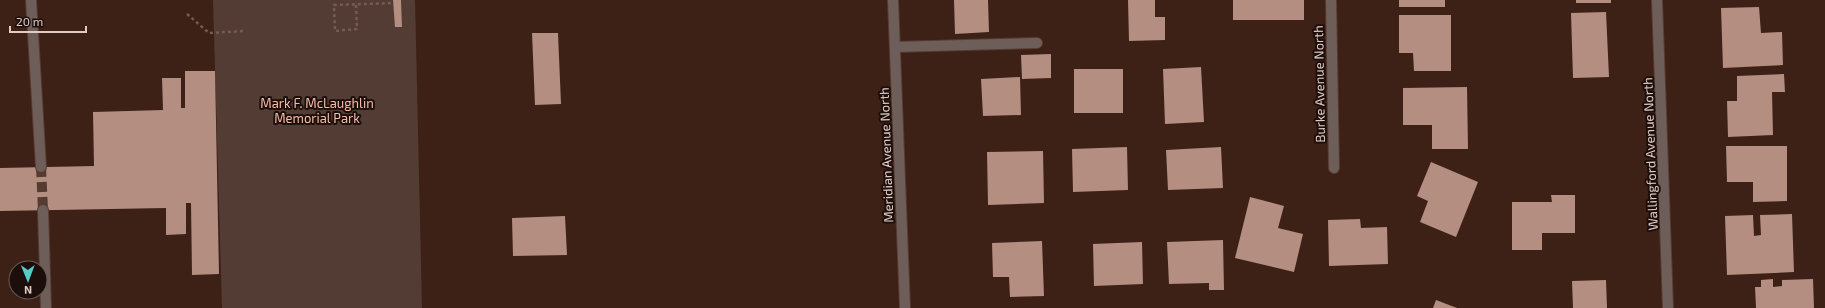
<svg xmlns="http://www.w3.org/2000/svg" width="1825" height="308" viewBox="0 0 1825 308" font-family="'Exo 2',sans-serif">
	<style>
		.green { fill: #533c33 }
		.building { fill: #b38e81 }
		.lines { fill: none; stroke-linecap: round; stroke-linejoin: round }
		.minor-tunnel { stroke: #563b30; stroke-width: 10; stroke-dasharray: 10 5; stroke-linecap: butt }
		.minor-casing { stroke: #583c32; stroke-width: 12 }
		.path { stroke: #755b51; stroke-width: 2.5; stroke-dasharray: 3 3; stroke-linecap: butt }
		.minor { stroke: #6e5e59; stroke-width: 10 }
		.labels { text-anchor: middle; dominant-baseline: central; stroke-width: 4; stroke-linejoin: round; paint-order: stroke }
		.street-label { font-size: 13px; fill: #e0ccc5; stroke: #1c0e0a }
		.park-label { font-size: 13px; fill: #f7bda8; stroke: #1c0e0a }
	</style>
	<rect width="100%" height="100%" fill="#3e2116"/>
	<path class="green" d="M213 0H415L422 308H222Z"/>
	<path class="building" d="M393 0H401L402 27H395Z
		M954 0H988L989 32 955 34Z
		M1128 0H1155V17H1165V40L1129 41Z
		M1233 0H1304V20H1233Z
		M1399 0H1445V7H1399Z
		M1576 0H1611V3H1576Z
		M1759 7 1761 33 1782 32 1783 65 1723 68 1721 8Z
		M1606 12 1609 77 1573 78 1571 13Z
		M1399 15H1451V71H1414L1413 53H1399Z
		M532 33H558L561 104 535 105Z
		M1051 54V78L1022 79 1021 55Z
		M1201 67 1204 122 1165 124 1163 69Z
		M1074 69H1123V113H1074Z
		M185 71H215L219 274 192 275 191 203H186V234L166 235V208L0 211V168L94 166 93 112 163 110 162 78H181V108H185Z
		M1784 74 1785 92H1772L1773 135 1728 137 1727 101H1737V76Z
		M1020 77 1021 115 983 116 981 79Z
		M1467 87 1468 149H1432V125H1403V88Z
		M1726 146H1787V201L1753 202V182H1727Z
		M1127 147 1128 190 1073 192 1072 149Z
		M1221 147 1223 188 1168 190 1166 150Z
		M1043 151 1044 203 988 205 987 152Z
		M1431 162 1478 182 1456 237 1420 222 1428 201 1417 196Z
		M1551 195H1575V233H1542V250H1512V202H1552Z
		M1250 197 1284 206 1278 228 1303 234 1294 272 1235 258Z
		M1792 214 1794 272 1727 275 1725 216 1753 215 1754 236 1761 235 1760 215Z
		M565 216 567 255 513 256 512 218Z
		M1360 219 1361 228 1387 227 1388 264 1329 266 1328 220Z
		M1223 240 1224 290H1209V283L1169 284 1167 242Z
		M1042 241 1044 296 1010 297 1009 277H993L992 243Z
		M1142 242 1143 284 1094 286 1093 244Z
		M1773 279V287L1782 286V280L1813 279 1814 308H1756L1755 287H1761V280Z
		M1606 280 1607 308H1573L1572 281Z
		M1436 300 1457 308H1433Z"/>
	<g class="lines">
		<path class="minor-tunnel" d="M41 167 43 210"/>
		<g class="minor-casing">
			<path id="minor" d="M31 0 41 167
				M893 0 905 308
				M1331 0 1334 168
				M1657 0 1668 308
				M895 47 1037 43
				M43 210 46 308"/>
		</g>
		<path class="path" d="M356 5 357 29 335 31 334 5 394 3
			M187 14 209 33 244 31"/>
		<use href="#minor" class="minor"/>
	</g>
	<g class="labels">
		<g class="street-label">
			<text transform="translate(1319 84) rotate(-91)">Burke Avenue North</text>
			<text transform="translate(1650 154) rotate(-92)">Wallingford Avenue North</text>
			<text transform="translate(886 155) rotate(-92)">Meridian Avenue North</text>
		</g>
		<g class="park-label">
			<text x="317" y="103">Mark F. McLaughlin<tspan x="317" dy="15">Memorial Park</tspan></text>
		</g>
	</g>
	<g transform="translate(28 280) rotate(179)"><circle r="19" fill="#1c0e0a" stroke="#6a5a55"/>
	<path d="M0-3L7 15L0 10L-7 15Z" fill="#54cdc8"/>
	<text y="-6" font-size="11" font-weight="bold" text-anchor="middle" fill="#e0ccc5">N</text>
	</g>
	<path d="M10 26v6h76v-6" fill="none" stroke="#e0ccc5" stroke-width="2"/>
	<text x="16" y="26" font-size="12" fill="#e0ccc5" stroke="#1c0e0a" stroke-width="3" paint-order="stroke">20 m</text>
</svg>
